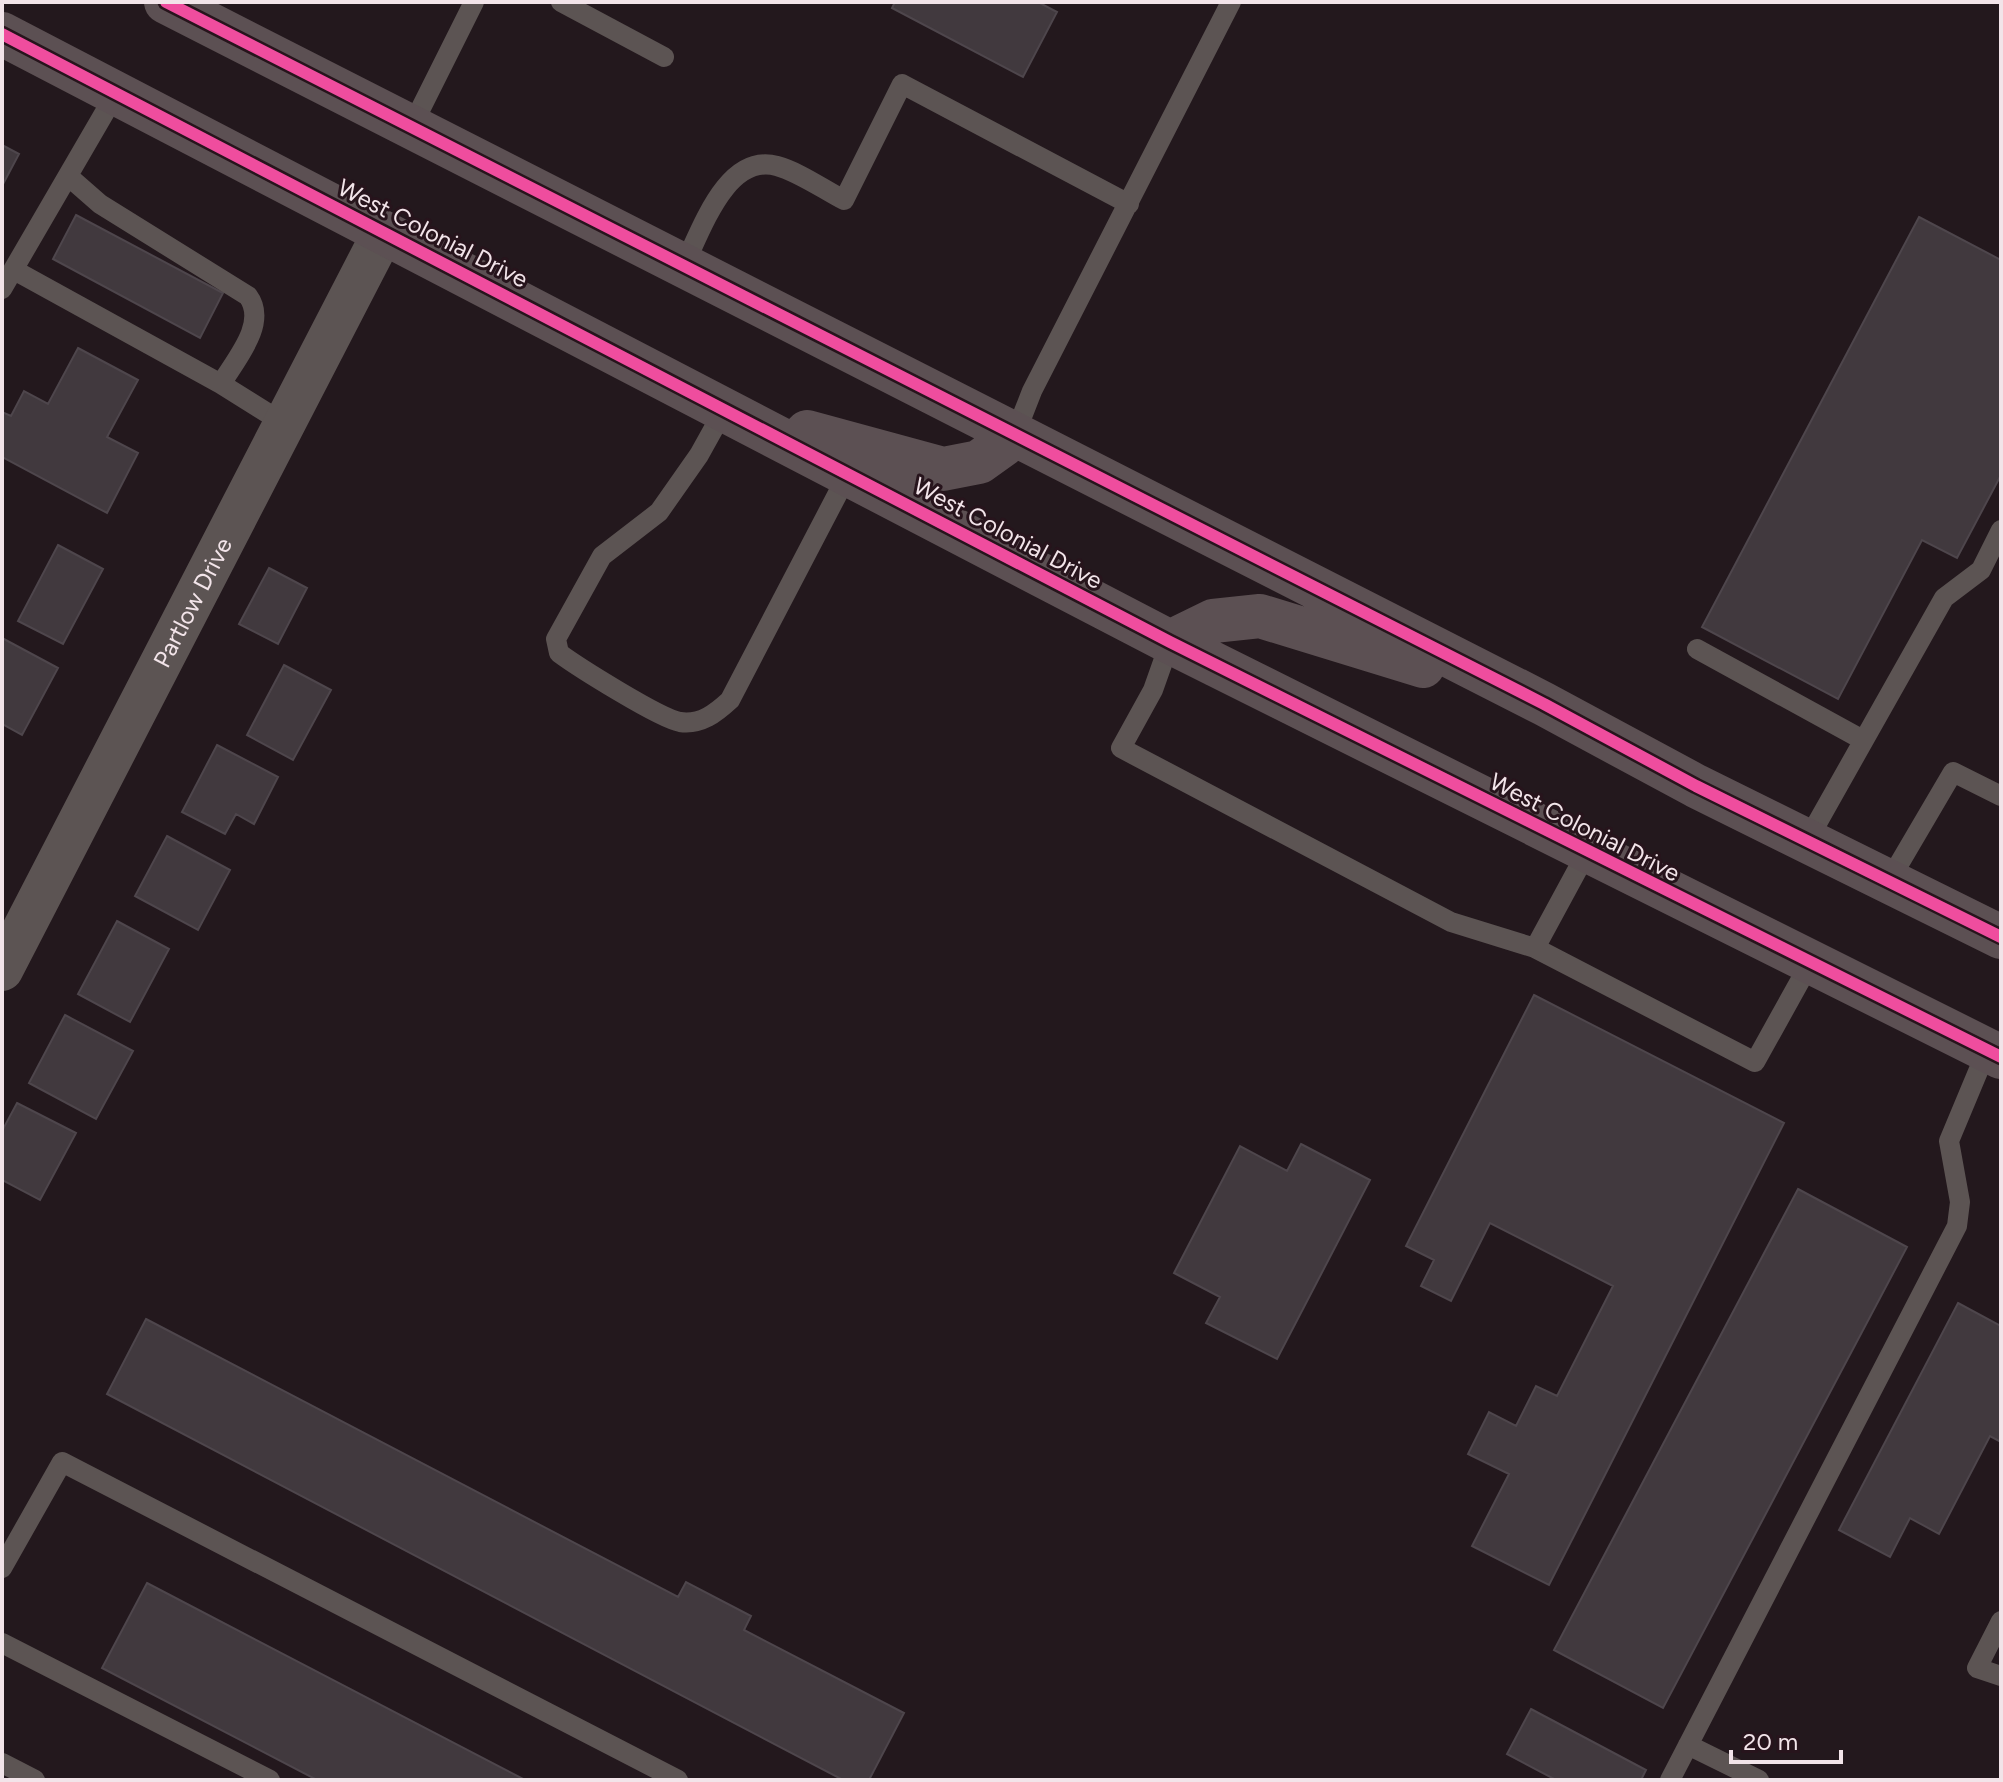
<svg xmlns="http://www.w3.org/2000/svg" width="2003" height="1782" viewBox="0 0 2003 1782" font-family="Figtree,sans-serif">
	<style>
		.building { fill: #41393e; stroke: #4e464c; stroke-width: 2 }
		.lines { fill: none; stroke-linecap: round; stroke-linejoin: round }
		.lane { stroke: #5c5453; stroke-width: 20 }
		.street { stroke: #5c5453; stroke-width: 42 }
		.highway { stroke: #5c5053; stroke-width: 44 }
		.cycleway-casing { stroke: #27141c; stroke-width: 17 }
		.cycleway { stroke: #ef4d9e; stroke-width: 12 }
		.labels { text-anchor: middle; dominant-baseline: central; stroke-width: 6; stroke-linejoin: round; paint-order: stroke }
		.street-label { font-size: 24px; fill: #f2e4e9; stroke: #27141c }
	</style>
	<rect width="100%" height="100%" fill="#23181d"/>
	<path class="building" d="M895 2H1038L1057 12 1023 77 892 8Z
		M2 145 19 154 2 186Z
		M76 215 223 293 200 338 53 259Z
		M1919 217 2001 260V475L1957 558 1922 540 1838 699 1702 627Z
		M78 348 138 380 107 437 138 453 107 513 2 457V412L11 416 24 391 48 404Z
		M58 545 103 569 63 644 18 621Z
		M269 568 307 588 278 644 239 624Z
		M2 638 58 668 22 735 2 724Z
		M284 665 331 690 293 760 247 735Z
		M217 745 278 777 254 824 236 814 225 834 182 812Z
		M167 836 230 870 198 930 135 896Z
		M117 921 169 949 130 1022 78 994Z
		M1534 995 1784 1123 1549 1585 1472 1546 1509 1474 1468 1454 1489 1412 1516 1426 1536 1386 1557 1396 1613 1286 1490 1223 1451 1301 1421 1286 1434 1260 1406 1246Z
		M65 1015 133 1051 96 1119 29 1083Z
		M17 1103 76 1133 40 1200 2 1180V1131Z
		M1301 1144 1370 1180 1277 1359 1206 1323 1220 1297 1174 1273 1240 1146 1287 1171Z
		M1798 1189 1907 1247 1663 1708 1554 1650Z
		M1958 1303 2001 1326V1442L1990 1436 1939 1534 1910 1518 1890 1557 1839 1530Z
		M146 1319 678 1597 686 1582 751 1616 744 1630 904 1713 869 1780H843L107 1394Z
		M147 1583 525 1780H317L102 1668Z
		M1531 1709 1646 1770 1641 1780H1556L1507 1754Z"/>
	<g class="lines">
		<path class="lane" d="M561 2 664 57
			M411 128 474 2
			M68 176 100 204 248 296C268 323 236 359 221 384
			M683 267C701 232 726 152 777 166 799 172 823 189 844 200L902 84 1129 204
			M14 270 221 384 285 424
			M2 289 116 93
			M724 410 699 455 659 512 602 556 556 639 559 653C578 667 659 718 680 722 701 725 716 713 730 700L848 474
			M1014 437 1032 391 1231 2
			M1170 642 1153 690 1121 748 1451 922 1535 948
			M1697 649 1863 740
			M1807 841 1944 598 1981 570 2001 530
			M1587 852 1535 948 1755 1062 1810 963
			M1889 881 1953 772 2001 796
			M2 1568 62 1462 678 1780
			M2001 1621 1977 1668 2001 1676
			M2 1643 270 1780
			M1688 1745 1759 1780
			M2 1763 35 1780
			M1670 1780 1957 1226 1960 1202 1949 1141 1987 1050"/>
		<path class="street" id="s1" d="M2 970 383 233"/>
		<path class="highway" d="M166 2 1544 704 1696 786 2001 937
			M2 34 1170 642 2001 1057
			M807 432 943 469 979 462 1014 437
			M1170 642 1213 621 1260 616 1423 666"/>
		<g class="cycleway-casing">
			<path id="cycleway" d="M166 2 1544 704 1696 786 2001 937
				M2 34 1170 642 2001 1057"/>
		</g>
		<use href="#cycleway" class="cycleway"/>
	</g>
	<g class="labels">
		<g class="street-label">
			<text transform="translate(433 233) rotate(27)">West Colonial Drive</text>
			<text transform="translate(1008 533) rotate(28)">West Colonial Drive</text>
			<text stroke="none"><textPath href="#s1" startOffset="414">Partlow Drive</textPath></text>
			<text transform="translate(1585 827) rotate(27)">West Colonial Drive</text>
		</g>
	</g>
	<rect width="2003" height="1782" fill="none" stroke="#f2e4e9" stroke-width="8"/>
	<path d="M1731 1750v12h110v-12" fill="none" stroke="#f2e4e9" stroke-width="4"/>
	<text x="1743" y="1750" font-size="24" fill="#f2e4e9" stroke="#27141c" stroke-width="6" paint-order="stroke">20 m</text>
</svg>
